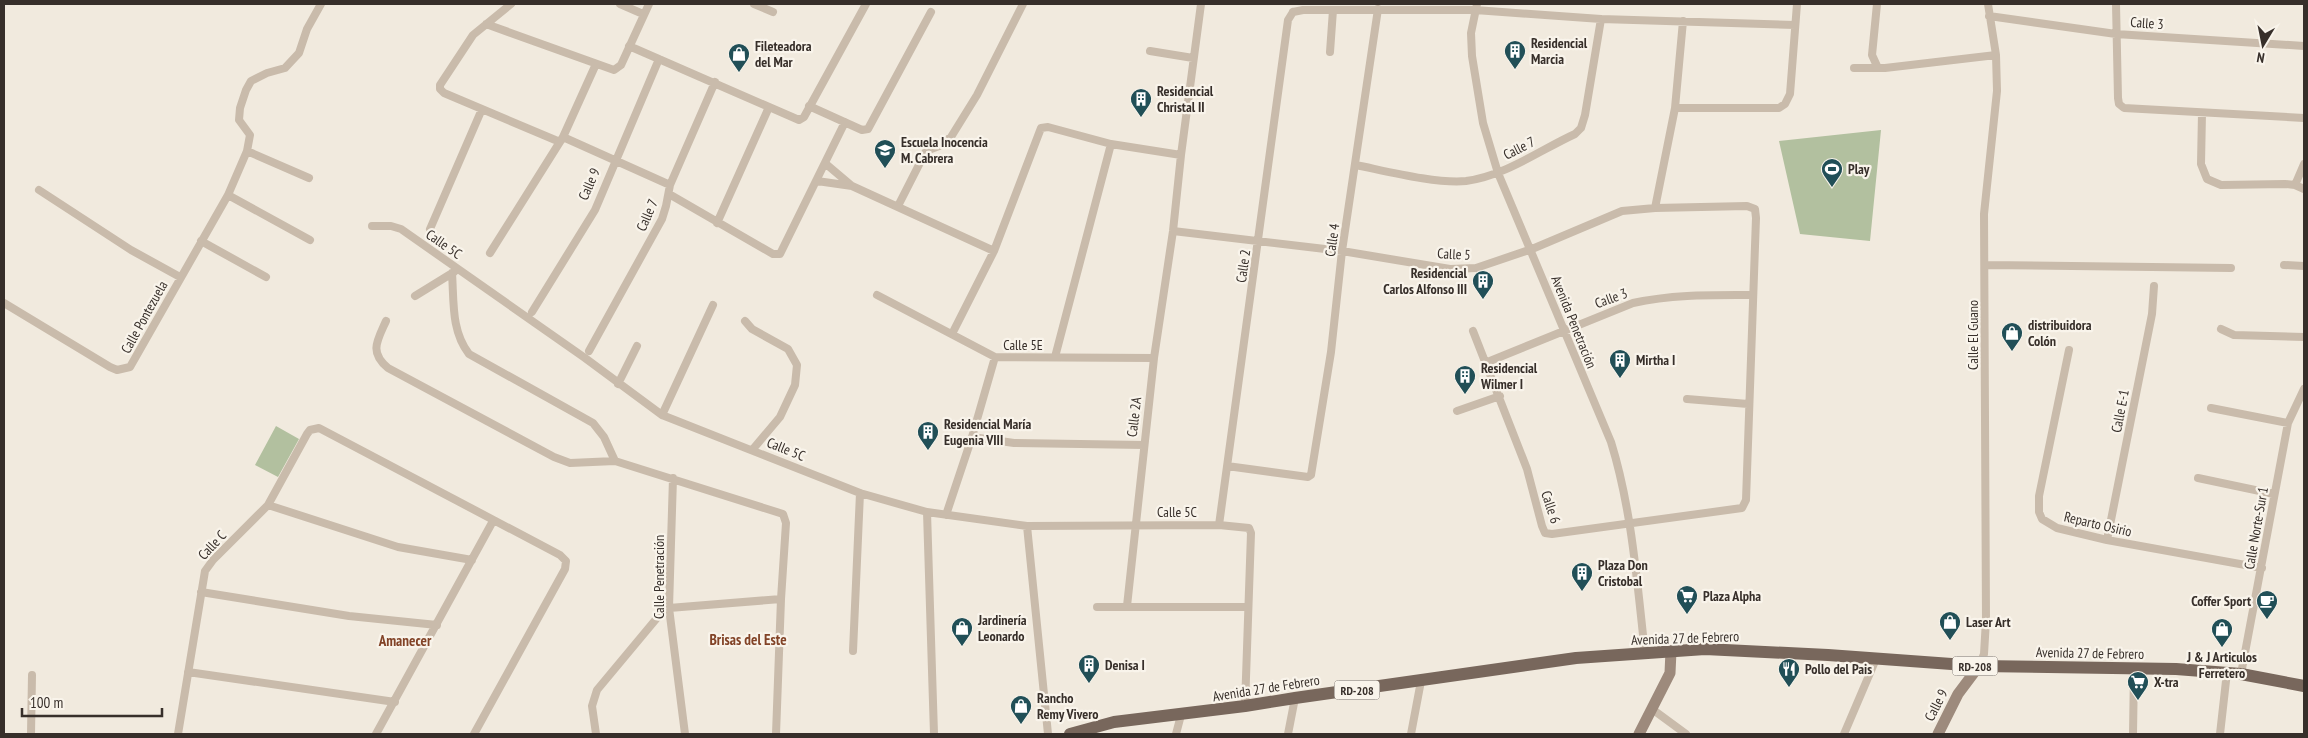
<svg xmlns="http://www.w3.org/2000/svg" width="2308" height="738" viewBox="0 0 2308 738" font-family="'PT Sans Narrow',sans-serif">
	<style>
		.green { fill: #b2c09f }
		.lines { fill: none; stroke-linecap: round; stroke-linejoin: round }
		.street { stroke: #c9bbab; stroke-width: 8 }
		.secondary { stroke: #9d8a7c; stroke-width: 11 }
		.primary { stroke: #78675c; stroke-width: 12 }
		.labels { text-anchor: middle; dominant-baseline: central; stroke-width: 4.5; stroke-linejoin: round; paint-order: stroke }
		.shield { fill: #f9f4eb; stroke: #716a64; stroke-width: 1 }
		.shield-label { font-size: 12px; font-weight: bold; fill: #372f2a }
		.street-label { font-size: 14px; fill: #372f2a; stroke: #f9f4eb }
		.poi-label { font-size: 14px; font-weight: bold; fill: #372f2a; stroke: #f9f4eb; text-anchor: start }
		.neighbourhood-label { font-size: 15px; font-weight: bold; fill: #824327; stroke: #f9f4eb }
	</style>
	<rect width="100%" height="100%" fill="#f1eade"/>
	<path class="green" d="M1881 130 1870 241 1800 234 1779 141Z
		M276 426 299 439 278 477 255 465Z"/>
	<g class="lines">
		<path class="street" d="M511 4 473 35 440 85V89L444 93 560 142
			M620 4 643 14
			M754 4 773 12
			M1477 4 1471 33 1472 56 1483 123 1498 173 1611 442C1632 510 1637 583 1645 653
			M1877 4 1872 55 1877 66
			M2116 4 2118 98 2119 104 2124 108 2304 118
			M1293 12 1303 10H1475L1601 19 1795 25
			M1989 16 2116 34 2304 46
			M486 24 614 70 621 65 649 4
			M629 46 799 120 804 117 866 4
			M1150 51 1193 58
			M1330 52 1333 10
			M1854 68H1885L1996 55
			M809 106 862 130 868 129 931 12
			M1675 108H1779L1785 104 1790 94 1797 4
			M2202 113 2201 164 2207 179 2221 185 2285 184 2295 185 2304 189
			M563 137 670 185
			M247 151 309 178
			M826 164 852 186 994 251
			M1356 165C1386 171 1437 184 1466 181 1505 176 1540 150 1575 134L1581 128 1585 115 1601 19
			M817 181 852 186
			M2295 185 2304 164
			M39 190 131 250 180 277
			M669 194 773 254H780L845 122
			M228 195 310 240
			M898 206 926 151 939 146 951 137 977 95 1023 4
			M1655 208 1675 108 1683 21
			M717 223 769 107
			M372 226H391L401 229 585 358 662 415 860 493 927 512 1027 526 1219 525 1249 528 1251 533 1245 706
			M430 229 482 109
			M1173 231 1342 251 1450 269 1476 268 1532 249 1622 211 1655 208 1747 206 1755 209 1756 218 1746 500 1742 508 1552 534 1545 533 1542 526 1527 469 1473 331
			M201 241 266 277
			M490 253 563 137 596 64
			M1985 265 2231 268
			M2284 265 2304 266
			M452 273C454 301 451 331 469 354L593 423 604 437 615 461
			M877 295 995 357 1154 358
			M415 296 454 272
			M4 303 110 367 117 370 130 367 228 195 247 151 250 135 239 120 240 108 246 90 251 81 267 73 285 68 299 53 307 29 321 4
			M532 312 595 210 659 59
			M386 321C377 341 369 352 388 368L554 457 570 463 615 461 783 514 786 523 781 599 776 734
			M745 321 752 329 788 349 797 365 795 385 780 417 753 449
			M2221 329 2234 335 2304 337
			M952 334 994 251 1041 128 1048 127 1111 144 1181 155
			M2069 350 2039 496V512L2042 519 2057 528 2107 540 2262 568
			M589 351 662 219 666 206 670 185 715 82
			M1055 357 1111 144
			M1485 363 1633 303C1673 294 1712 295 1753 295
			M618 384 637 346
			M1687 399 1748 404
			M2211 408 2288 423
			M1457 411 1500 396
			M662 415 713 305
			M972 437 1014 443 1144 445
			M1227 466 1308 477 1311 475 1331 352 1342 251 1378 9
			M673 478 669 608 685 734
			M2198 478 2274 494
			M268 505 398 547 472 560
			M927 512 934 734
			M946 515 972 437 995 357
			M1219 525 1288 20 1293 12
			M1027 526 1048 734
			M2107 540 2152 314 2154 286
			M201 592 349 616 437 625
			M1127 606 1154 358 1173 231 1181 155 1201 4
			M1097 607H1248
			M853 651 860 493
			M1979 666 1984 654 1986 620 1984 214 1997 91 1996 55 1988 4
			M188 672 395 702
			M2241 674 2288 423 2304 389
			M1652 709 1686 734
			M31 734 32 675
			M178 734 205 571 213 560 268 505 307 434 310 430 319 428 560 555 566 561 565 569 474 734
			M376 734 493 521
			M596 734 592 706 597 690 662 612 669 608 781 599
			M1176 734 1181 715
			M1288 734 1295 698
			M1411 734 1421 681
			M1844 734 1876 659
			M2133 734 2134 669
			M2220 734 2227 672"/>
		<path class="secondary" d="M1639 734 1670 673 1671 651
			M1938 734 1958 694 1979 666"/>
		<path class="primary" d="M1070 734 1114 722 1245 706 1295 698 1576 658 1705 649 1828 655 1979 666 2176 669 2241 674 2304 686"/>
	</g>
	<defs>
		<g id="building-pin" transform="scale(1.125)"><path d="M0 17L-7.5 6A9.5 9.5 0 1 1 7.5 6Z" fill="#214f57" stroke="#f9f4eb"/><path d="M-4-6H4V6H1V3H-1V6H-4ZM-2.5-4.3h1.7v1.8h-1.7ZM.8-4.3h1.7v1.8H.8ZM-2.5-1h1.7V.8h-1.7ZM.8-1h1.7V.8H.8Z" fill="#fff"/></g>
		<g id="shop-pin" transform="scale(1.125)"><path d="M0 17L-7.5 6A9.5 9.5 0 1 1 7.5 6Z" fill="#214f57" stroke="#f9f4eb"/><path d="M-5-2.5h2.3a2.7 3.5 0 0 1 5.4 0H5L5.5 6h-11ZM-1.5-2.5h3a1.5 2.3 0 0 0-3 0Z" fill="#fff"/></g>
		<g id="school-pin" transform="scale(1.125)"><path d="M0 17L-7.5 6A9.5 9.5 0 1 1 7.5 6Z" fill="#214f57" stroke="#f9f4eb"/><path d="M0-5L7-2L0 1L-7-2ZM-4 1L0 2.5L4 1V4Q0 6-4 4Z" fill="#fff"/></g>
		<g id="stadium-pin" transform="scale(1.125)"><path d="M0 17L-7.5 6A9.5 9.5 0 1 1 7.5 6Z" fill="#214f57" stroke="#f9f4eb"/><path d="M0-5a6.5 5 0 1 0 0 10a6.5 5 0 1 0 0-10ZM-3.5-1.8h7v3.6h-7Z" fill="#fff"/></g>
		<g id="supermarket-pin" transform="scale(1.125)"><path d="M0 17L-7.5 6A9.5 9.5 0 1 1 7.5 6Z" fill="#214f57" stroke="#f9f4eb"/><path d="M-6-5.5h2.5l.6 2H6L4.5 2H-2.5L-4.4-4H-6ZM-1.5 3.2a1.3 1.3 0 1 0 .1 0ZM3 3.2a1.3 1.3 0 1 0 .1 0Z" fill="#fff"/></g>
		<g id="cafe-pin" transform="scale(1.125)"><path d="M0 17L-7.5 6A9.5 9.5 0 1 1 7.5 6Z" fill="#214f57" stroke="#f9f4eb"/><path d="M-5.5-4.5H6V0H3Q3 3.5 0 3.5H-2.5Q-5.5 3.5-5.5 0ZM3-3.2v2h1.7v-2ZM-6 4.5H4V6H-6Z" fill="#fff"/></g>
		<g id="restaurant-pin" transform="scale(1.125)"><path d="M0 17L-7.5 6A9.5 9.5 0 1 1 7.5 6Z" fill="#214f57" stroke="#f9f4eb"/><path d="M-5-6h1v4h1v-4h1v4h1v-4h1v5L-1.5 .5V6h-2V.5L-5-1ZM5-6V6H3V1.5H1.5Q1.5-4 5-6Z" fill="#fff"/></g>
	</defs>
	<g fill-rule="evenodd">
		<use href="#building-pin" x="1515" y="51"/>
		<use href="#shop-pin" x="739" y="54"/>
		<use href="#building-pin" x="1141" y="99"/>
		<use href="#school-pin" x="885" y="150"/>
		<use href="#stadium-pin" x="1832" y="169"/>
		<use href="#building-pin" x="1483" y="281"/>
		<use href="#shop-pin" x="2012" y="333"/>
		<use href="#building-pin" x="1620" y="360"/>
		<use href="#building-pin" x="1465" y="376"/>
		<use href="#building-pin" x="928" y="432"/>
		<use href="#building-pin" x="1582" y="573"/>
		<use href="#supermarket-pin" x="1687" y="596"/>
		<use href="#cafe-pin" x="2267" y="601"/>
		<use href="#shop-pin" x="1950" y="622"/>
		<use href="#shop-pin" x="962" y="628"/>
		<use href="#shop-pin" x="2222" y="629"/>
		<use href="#building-pin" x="1089" y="665"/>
		<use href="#restaurant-pin" x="1789" y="669"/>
		<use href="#supermarket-pin" x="2138" y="682"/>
		<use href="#shop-pin" x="1021" y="706"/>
	</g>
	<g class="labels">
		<g class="shield">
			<rect x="1952.5" y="656.5" width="45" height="19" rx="4"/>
			<rect x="1334.5" y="680.5" width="45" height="19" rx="4"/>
		</g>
		<g class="shield-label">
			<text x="1975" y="666">RD-208</text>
			<text x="1357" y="690">RD-208</text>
		</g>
		<g class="street-label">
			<text transform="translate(2147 23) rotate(4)">Calle 3</text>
			<text transform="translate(1519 148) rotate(-27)">Calle 7</text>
			<text transform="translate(589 184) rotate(-67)">Calle 9</text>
			<text transform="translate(647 215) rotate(-67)">Calle 7</text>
			<text transform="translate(1332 240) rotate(-82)">Calle 4</text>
			<text transform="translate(444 244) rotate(35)">Calle 5C</text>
			<text transform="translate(1454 254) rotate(3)">Calle 5</text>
			<text transform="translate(1243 266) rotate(-82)">Calle 2</text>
			<text transform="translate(1611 298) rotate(-20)">Calle 3</text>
			<text transform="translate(144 317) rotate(-61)">Calle Pontezuela</text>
			<text transform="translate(1574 322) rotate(68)">Avenida Penetración</text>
			<text transform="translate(1973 335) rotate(-90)">Calle El Guano</text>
			<text x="1023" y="345">Calle 5E</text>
			<text transform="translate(2120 411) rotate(-79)">Calle E-1</text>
			<text transform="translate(1134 417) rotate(-83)">Calle 2A</text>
			<text transform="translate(786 449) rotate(22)">Calle 5C</text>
			<text transform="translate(1551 507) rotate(72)">Calle 6</text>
			<text x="1177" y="512">Calle 5C</text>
			<text transform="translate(2098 524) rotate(13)">Reparto Osirio</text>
			<text transform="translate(2256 528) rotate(-80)">Calle Norte-Sur 1</text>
			<text transform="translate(212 545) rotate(-47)">Calle C</text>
			<text transform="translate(659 577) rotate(-90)">Calle Penetración</text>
			<text transform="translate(1685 638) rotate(-2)">Avenida 27 de Febrero</text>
			<text transform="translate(2090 653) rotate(1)">Avenida 27 de Febrero</text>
			<text transform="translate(1266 688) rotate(-9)">Avenida 27 de Febrero</text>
			<text transform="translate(1936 705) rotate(-63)">Calle 9</text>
		</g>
		<g class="poi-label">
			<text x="1531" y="43">Residencial<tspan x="1531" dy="16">Marcia</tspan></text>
			<text x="755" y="46">Fileteadora<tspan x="755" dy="16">del Mar</tspan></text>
			<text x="1157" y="91">Residencial<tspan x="1157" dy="16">Christal II</tspan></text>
			<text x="901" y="142">Escuela Inocencia<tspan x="901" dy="16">M. Cabrera</tspan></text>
			<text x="1848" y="169">Play</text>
			<text x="1467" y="273" text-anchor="end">Residencial<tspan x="1467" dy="16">Carlos Alfonso III</tspan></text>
			<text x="2028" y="325">distribuidora<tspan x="2028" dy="16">Colón</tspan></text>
			<text x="1636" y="360">Mirtha I</text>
			<text x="1481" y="368">Residencial<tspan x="1481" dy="16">Wilmer I</tspan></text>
			<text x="944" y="424">Residencial María<tspan x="944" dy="16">Eugenia VIII</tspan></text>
			<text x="1598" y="565">Plaza Don<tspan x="1598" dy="16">Cristobal</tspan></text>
			<text x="1703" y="596">Plaza Alpha</text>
			<text x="2251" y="601" text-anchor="end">Coffer Sport</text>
			<text x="978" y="620">Jardinería<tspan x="978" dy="16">Leonardo</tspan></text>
			<text x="1966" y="622">Laser Art</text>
			<text x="2222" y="657" text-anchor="middle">J &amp; J Articulos<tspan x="2222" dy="16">Ferretero</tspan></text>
			<text x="1105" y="665">Denisa I</text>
			<text x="1805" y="669">Pollo del Pais</text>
			<text x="2154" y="682">X-tra</text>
			<text x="1037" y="698">Rancho<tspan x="1037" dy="16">Remy Vivero</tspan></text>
		</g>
		<g class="neighbourhood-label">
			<text x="748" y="639">Brisas del Este</text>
			<text x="405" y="640">Amanecer</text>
		</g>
	</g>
	<rect width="2308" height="738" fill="none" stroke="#372f2a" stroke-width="10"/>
	<g transform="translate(2263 45) rotate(190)" stroke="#f9f4eb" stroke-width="4" paint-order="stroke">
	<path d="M0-4L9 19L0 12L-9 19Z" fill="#372f2a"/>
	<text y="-8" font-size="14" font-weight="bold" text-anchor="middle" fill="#372f2a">N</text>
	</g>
	<path d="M22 708v8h140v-8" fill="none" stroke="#372f2a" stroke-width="2.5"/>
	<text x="30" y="708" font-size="15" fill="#372f2a" stroke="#f9f4eb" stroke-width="4" paint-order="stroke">100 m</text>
</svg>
